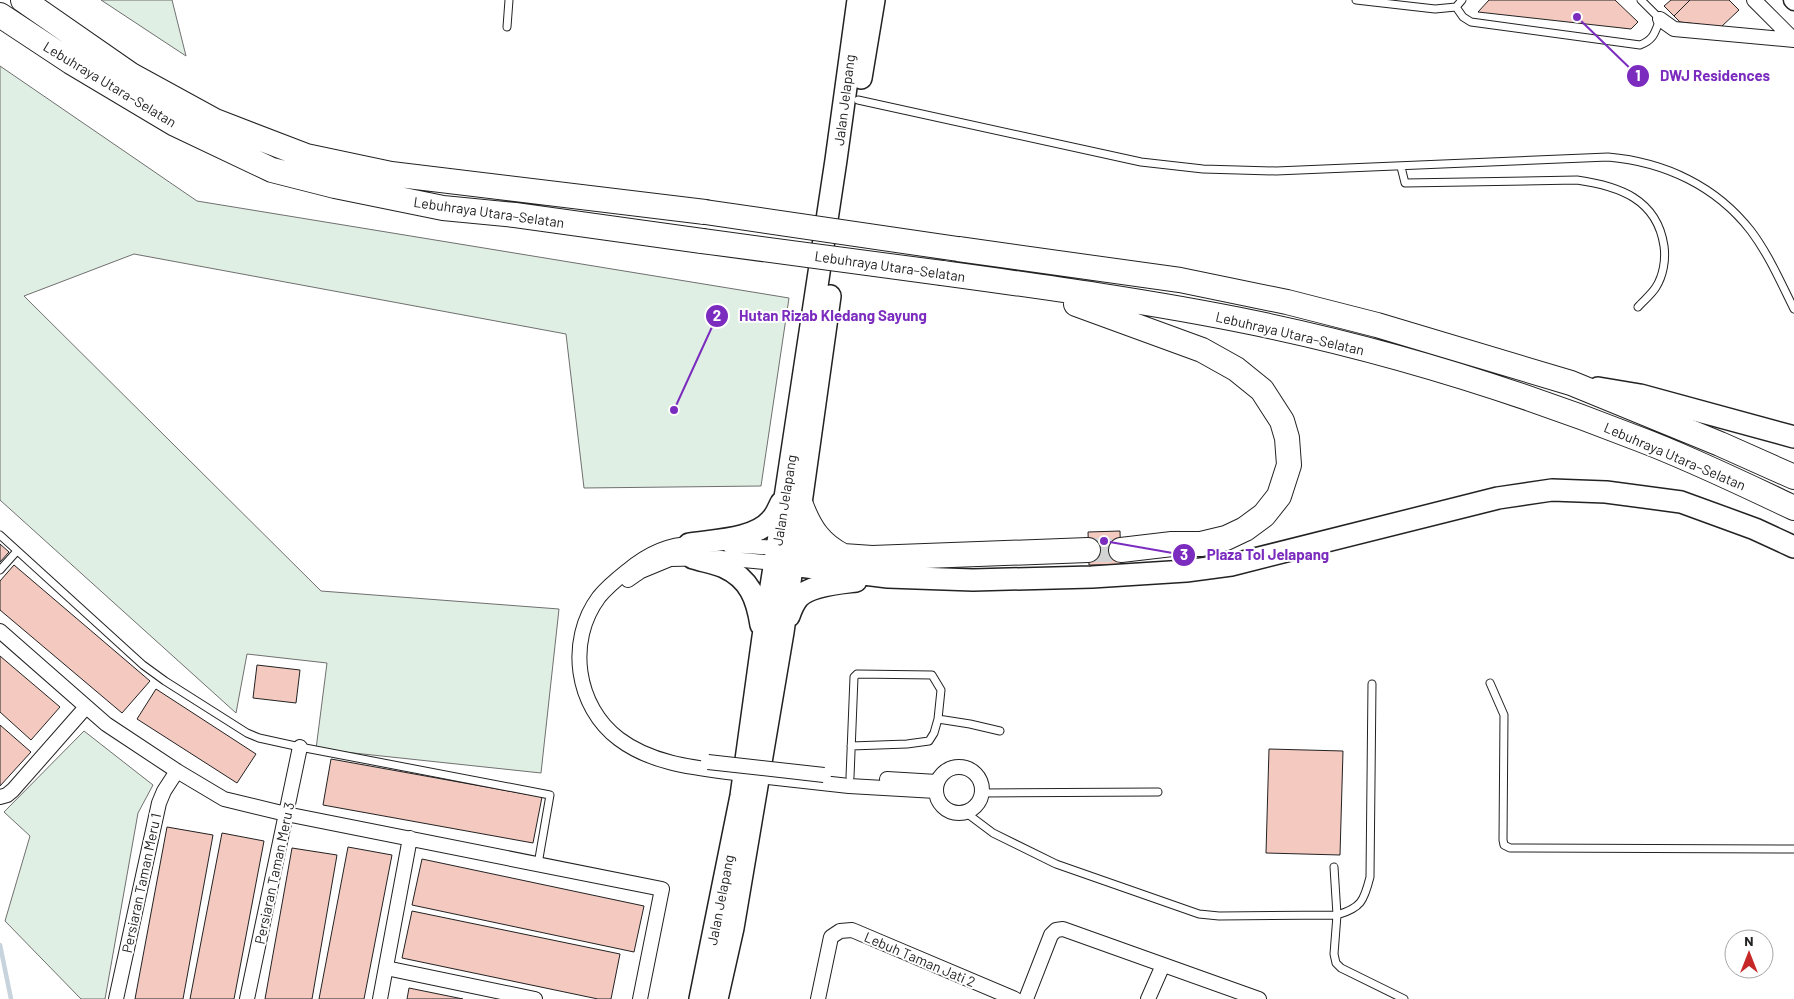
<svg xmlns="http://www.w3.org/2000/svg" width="1794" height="999" viewBox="0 0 1794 999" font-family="Barlow,sans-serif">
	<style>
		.green { fill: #e0efe3; stroke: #6f6f6f }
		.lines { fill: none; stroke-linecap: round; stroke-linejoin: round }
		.stream { stroke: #c7d3dd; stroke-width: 4.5 }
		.building { fill: #f3c9c0; stroke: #222 }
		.motorway-tunnel { stroke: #d3d3d3; stroke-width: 24; stroke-dasharray: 24 12; stroke-linecap: butt }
		.service-casing { stroke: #222; stroke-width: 9 }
		.minor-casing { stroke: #222; stroke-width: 16 }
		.tertiary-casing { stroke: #222; stroke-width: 19 }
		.primary-casing { stroke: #222; stroke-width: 24 }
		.motorway-casing { stroke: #222; stroke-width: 26 }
		.service { stroke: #fff; stroke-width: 7 }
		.minor { stroke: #fff; stroke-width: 14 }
		.tertiary { stroke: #fff; stroke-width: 16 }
		.primary { stroke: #fff; stroke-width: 21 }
		.motorway { stroke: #fff; stroke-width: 24 }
		.minor-bridge-casing { stroke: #222; stroke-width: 16; stroke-linecap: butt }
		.motorway-bridge-casing { stroke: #222; stroke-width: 26; stroke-linecap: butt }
		.minor-bridge { stroke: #fff; stroke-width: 14 }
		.motorway-bridge { stroke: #fff; stroke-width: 24 }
		.labels { text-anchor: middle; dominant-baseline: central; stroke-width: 4; stroke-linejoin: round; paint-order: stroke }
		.street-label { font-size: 14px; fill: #222; stroke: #fff }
		.leader { fill: none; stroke: #7b2cbf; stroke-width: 2 }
		.callout-dot { fill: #7b2cbf; stroke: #fff; stroke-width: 2 }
		.mark-label { font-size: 15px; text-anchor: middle; font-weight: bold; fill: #fff }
		.callout-label { font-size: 15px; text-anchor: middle; font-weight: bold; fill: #7b2cbf; stroke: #fff; stroke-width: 4; stroke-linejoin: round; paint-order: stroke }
	</style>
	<rect width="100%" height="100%" fill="#fff"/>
	<path class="green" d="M101 0H172L186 56Z
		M0 66 197 201 789 298 761 486 584 488 566 334 134 254 24 296 321 591 559 609 541 773 316 749 327 663 247 654 236 713 0 500Z
		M84 731 153 785 138 813 105 999H81L5 921 30 836 4 812Z"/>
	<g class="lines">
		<path class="stream" d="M0 945 11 999"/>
	</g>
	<path class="building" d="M1489 0H1615L1638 22 1631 29 1478 12Z
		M1671 0H1690L1674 16 1664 6Z
		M1690 0H1729L1739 10 1721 27 1680 22 1674 16Z
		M1120 531 1121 565H1089L1088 532Z
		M0 544 9 552 0 562Z
		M14 565 150 681 122 713 0 610V581Z
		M0 656 60 707 31 740 0 712Z
		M257 665 300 670 296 703 253 698Z
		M156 689 256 754 237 783 137 719Z
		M0 725 31 752 0 786Z
		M1269 749 1343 751 1340 855 1266 853Z
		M331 759 542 797 533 843 323 805Z
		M167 827 213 835 183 999H135Z
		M222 833 264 841 234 999H190Z
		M348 847 392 855 364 999H319Z
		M292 848 337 855 312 999H265Z
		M422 859 644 906 634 952 412 905Z
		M412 911 620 954 611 999H598L402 958Z
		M409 988 463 999H407Z"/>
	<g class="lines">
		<path class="motorway-tunnel" d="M1088 550H1121"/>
		<g class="service-casing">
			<path id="service" d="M1356 0 1435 9 1456 7 1462 0
				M1456 7 1463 17 1471 22 1640 45C1654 40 1655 32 1660 19L1641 0
				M507 27 509 0
				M858 100 1141 162 1203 169 1276 171 1608 157C1665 162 1716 186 1751 231 1769 255 1781 283 1794 309
				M1401 167 1405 183 1577 180C1619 186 1657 199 1664 246 1666 260 1663 276 1656 287 1651 295 1643 301 1638 307
				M0 535 143 665 165 681 247 733 259 738 300 747 550 795 538 864
				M0 570 17 551
				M1490 683 1504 715 1503 840 1504 845 1510 848 1794 849
				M938 719 970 724 1000 731
				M850 777 854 677 857 674 932 675 941 690 938 719 934 733 929 741 907 744 851 746
				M982 793 1158 792
				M965 812 993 833 1056 864 1199 914 1219 916 1337 915C1361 908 1364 901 1370 877L1372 684
				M1334 867 1337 915 1334 954 1336 963 1341 968 1404 999"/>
		</g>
		<g class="minor-casing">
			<path id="minor" d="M1754 0 1794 40
				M1660 19 1674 29 1794 40
				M695 544C670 543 646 555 627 571 617 579 607 587 599 597 566 641 576 707 619 739 652 764 696 768 735 773
				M729 545 777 548
				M628 580 641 571 670 559 721 558 775 563
				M0 631 106 724 177 771 224 799 286 814 662 889 640 999
				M936 790a23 23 0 1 1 46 0a23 23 0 1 1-46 0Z
				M768 777 849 786 936 791
				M887 779 937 782
				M0 797 7 795 13 790 86 707
				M386 968 535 999
				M116 999 159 803 164 791 177 771
				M247 999 300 747
				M380 999 410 838
				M818 999 831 937 840 931 852 930 1015 999
				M1026 999 1051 935 1056 930 1063 929 1259 999
				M1148 999 1163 965"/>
		</g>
		<g class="tertiary-casing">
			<path id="tertiary" d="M1792 0 1794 2"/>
		</g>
		<g class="primary-casing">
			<path id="primary" d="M861 78 874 0
				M1598 388 1640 395 1794 437
				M689 544C713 540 754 540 771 520 776 515 778 509 781 503
				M693 558C703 561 715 563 724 567 750 579 757 599 761 625
				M775 563 888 577 973 580 1092 577 1186 571 1231 565 1498 498 1552 490 1606 492 1681 502 1755 529 1794 547
				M789 616C791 610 794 603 798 598 809 585 840 583 856 581
				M700 999 741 796 763 637 786 491 836 160 858 0
				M717 999 733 928 783 632 830 296"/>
		</g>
		<g class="motorway-casing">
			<path id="motorway" d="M23 0 131 75 215 121 306 156 391 174 705 212
				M0 15 71 62 175 124 272 170 335 186 443 208 515 215 702 241
				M958 249 1180 280 1287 302 1377 325 1571 383 1720 444 1794 477
				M942 273C1045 287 1153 302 1255 323 1385 350 1515 390 1639 439 1692 459 1743 484 1794 508
				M1076 304 1202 350 1236 369 1262 390 1282 421 1287 438 1289 465 1279 496 1264 515 1245 529 1226 538 1201 544H1172L1121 550
				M801 505C810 529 820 544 843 556
				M777 548 843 556 872 558 1088 550"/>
		</g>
		<use href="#service" class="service"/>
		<use href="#minor" class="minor"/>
		<use href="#tertiary" class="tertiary"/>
		<use href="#primary" class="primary"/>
		<use href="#motorway" class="motorway"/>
		<g class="minor-bridge-casing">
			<path id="minor-bridge" d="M708 762 824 775"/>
		</g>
		<g class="motorway-bridge-casing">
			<path id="motorway-bridge" d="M705 212 958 249
				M702 241 942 273"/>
		</g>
		<use href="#minor-bridge" class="minor-bridge"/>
		<use href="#motorway-bridge" class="motorway-bridge"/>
	</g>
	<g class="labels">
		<g class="street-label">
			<text transform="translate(110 84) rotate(31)">Lebuhraya Utara–Selatan</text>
			<text transform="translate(844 100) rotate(-83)">Jalan Jelapang</text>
			<text transform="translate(489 212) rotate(8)">Lebuhraya Utara–Selatan</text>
			<text transform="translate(890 266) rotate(8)">Lebuhraya Utara–Selatan</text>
			<text transform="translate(1290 333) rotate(13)">Lebuhraya Utara–Selatan</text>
			<text transform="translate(1675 456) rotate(23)">Lebuhraya Utara–Selatan</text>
			<text transform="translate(784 500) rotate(-81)">Jalan Jelapang</text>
			<text transform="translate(274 873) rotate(-78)">Persiaran Taman Meru 3</text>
			<text transform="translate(141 883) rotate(-78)">Persiaran Taman Meru 1</text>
			<text transform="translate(720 900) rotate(-79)">Jalan Jelapang</text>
			<text transform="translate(920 959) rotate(23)">Lebuh Taman Jati 2</text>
		</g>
	</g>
	<path class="leader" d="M1577 17L1638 76M674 410L717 316M1104 541L1184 555"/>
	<g class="callout-dot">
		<circle cx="1577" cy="17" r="5"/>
		<circle cx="674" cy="410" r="5"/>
		<circle cx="1104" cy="541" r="5"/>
		<circle cx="1638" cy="76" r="12"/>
		<circle cx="717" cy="316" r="12"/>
		<circle cx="1184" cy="555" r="12"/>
	</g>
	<g class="mark-label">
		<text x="1638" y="81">1</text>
		<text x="717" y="321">2</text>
		<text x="1184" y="560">3</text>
	</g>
	<g class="callout-label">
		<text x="1715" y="81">DWJ Residences</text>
		<text x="833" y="321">Hutan Rizab Kledang Sayung</text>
		<text x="1268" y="560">Plaza Tol Jelapang</text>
	</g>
	<g transform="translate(1749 954)"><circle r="24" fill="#ffffff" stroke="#a7a7a7"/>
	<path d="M0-4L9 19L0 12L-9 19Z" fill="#c62828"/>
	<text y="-8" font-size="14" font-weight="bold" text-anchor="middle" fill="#222222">N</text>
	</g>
</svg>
